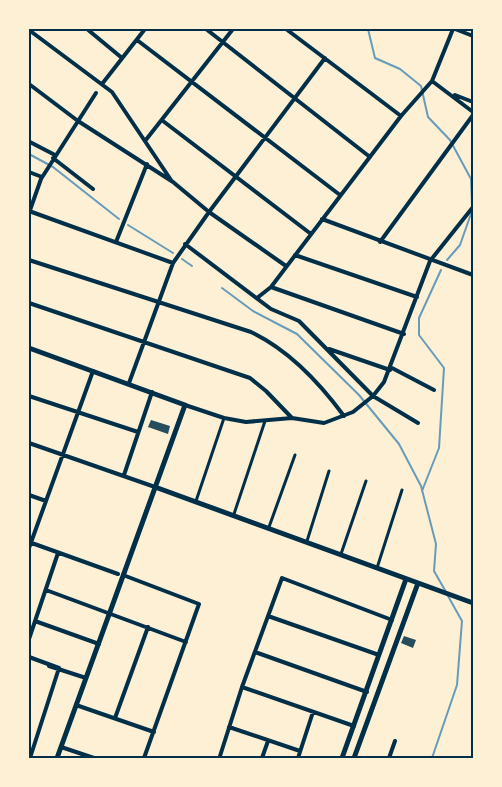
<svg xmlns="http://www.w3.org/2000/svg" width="502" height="787" viewBox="0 0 502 787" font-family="Barlow,sans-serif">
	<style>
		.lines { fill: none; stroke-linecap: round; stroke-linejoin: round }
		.stream { stroke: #669bbc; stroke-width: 2 }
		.building { fill: #264d5e }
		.pedestrian { stroke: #003049; stroke-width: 3 }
		.minor { stroke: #003049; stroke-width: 4 }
		.tertiary { stroke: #003049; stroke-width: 5 }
		.neatline { fill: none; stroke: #003049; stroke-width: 2 }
	</style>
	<rect width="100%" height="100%" fill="#fdf0d5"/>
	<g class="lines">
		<path class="stream" d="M368 29 375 58 400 69 421 86 428 117 450 140 471 179 472 206
			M29 154 53 167 119 219
			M128 225 173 253
			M182 259 192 266
			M447 260 460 245 472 211
			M222 288 253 311 297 334 359 395 399 444 421 486 436 544 434 571 446 592
			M422 491 439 448 444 368 419 335V318L441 270
			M432 758 457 685 462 621 448 596"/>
	</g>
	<path class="building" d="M151 420 170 426 168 434 148 427Z
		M404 636 416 640 413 648 401 643Z"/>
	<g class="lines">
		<path class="pedestrian" d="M196 501 224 418
			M234 514 265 421
			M269 527 295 455
			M307 541 329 471
			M341 554 366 481
			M377 568 402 490"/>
		<path class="minor" d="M87 29 122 58
			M206 29 370 157
			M286 29 401 116
			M455 29 473 36
			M29 30 112 92 171 180
			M137 40 340 195
			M432 81 473 112
			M29 84 78 121 173 182 209 212 286 266
			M102 84 145 29
			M455 95 473 102
			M163 121 311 234
			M145 141 233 29
			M30 142 55 155
			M53 158 93 189
			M29 172 42 177
			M29 211 173 263
			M29 213 41 179 96 93
			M322 219 473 275
			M116 242 147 164
			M380 242 473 115
			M185 244 271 309 299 321 373 396 418 423
			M295 255 417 297
			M29 260 251 332C289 350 319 382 344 416
			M271 287 404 334
			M257 298 271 287 401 116 432 81 453 29
			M29 303 250 378 266 391 292 418
			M329 349 390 370
			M392 368 434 390
			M129 383 173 263 209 212 325 58
			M29 396 138 432
			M185 405 224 418 246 422 292 418 324 423 353 412 373 396 384 382 430 261 473 207
			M29 443 155 487
			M124 475 152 392
			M29 495 46 501
			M29 542 118 574
			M29 548 93 371
			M123 575 199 604 144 758
			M46 590 186 642
			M268 616 379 655
			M35 621 99 644
			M29 639 58 553
			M255 652 367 692
			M29 657 59 668 30 758
			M49 666 86 678
			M242 687 354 726
			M76 705 154 732
			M115 718 148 627
			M229 727 300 751
			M61 747 94 758
			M220 756 242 687 282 578 392 620
			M262 758 268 741
			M298 758 313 712
			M389 758 395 741"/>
		<path class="tertiary" d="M29 348 185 405 57 758
			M155 487 473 603
			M342 758 406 579
			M354 758 418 583"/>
	</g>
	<rect width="502" height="787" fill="none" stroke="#fdf0d5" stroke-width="60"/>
	<rect x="30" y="30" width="442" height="727" class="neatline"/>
</svg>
